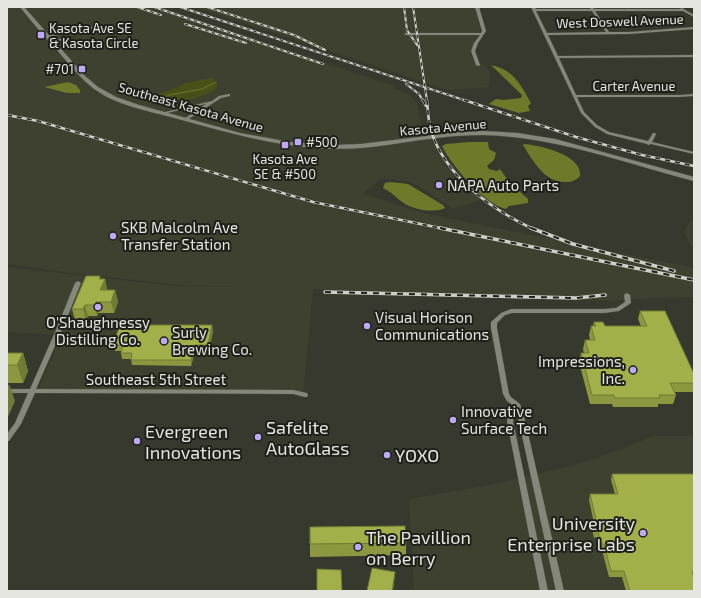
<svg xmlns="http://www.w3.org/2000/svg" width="701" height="598" viewBox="0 0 701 598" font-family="'Exo 2',sans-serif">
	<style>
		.built { fill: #3e412f }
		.green { fill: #495018 }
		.water { fill: #6f792a }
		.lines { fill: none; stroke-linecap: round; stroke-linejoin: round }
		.stream-far1 { stroke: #6f792a; stroke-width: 1 }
		.stream { stroke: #6f792a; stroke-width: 1.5 }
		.minor-casing { stroke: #56574e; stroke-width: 0.5 }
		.tertiary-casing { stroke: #56574e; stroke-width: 1 }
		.minor { fill: #85877a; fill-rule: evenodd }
		.tertiary { fill: #85877a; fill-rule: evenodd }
		.rail-far2-casing { stroke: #ced0c8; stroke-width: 2 }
		.rail-far1-casing { stroke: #ced0c8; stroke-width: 2.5 }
		.rail-casing { stroke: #ced0c8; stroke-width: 3.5 }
		.rail-far2 { stroke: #1f201a; stroke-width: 1; stroke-dasharray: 3.5; stroke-linecap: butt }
		.rail-far1 { stroke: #1f201a; stroke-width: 1.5; stroke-dasharray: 5; stroke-linecap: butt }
		.rail { stroke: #1f201a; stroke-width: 2; stroke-dasharray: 6; stroke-linecap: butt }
		.wall { fill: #8c973f }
		.shaded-wall { fill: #727b33 }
		.building { fill: #a3b049; stroke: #727b33 }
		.poi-dot { fill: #bda9f5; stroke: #1f201a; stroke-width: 1.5 }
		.labels { text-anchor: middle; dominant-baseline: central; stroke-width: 4; stroke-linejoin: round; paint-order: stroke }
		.far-street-label { font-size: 13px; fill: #e5e6df; stroke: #1f201a }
		.far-poi-label { font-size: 13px; fill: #e5e6df; stroke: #1f201a; text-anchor: start }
		.poi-label { font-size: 15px; fill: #e5e6df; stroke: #1f201a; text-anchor: start }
		.street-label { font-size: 15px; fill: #e5e6df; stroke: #1f201a }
		.near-poi-label { font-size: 18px; fill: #e5e6df; stroke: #1f201a; text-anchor: start }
	</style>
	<rect width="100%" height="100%" fill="#37392e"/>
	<path class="built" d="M7 7H161L394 86 393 88 411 96 417 104 423 131 431 139 441 158 450 170 471 192 482 200 453 209 427 191 410 182 391 179H380L363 194 423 213 694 268V297L630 299 611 301 313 289 303 394 38 389 62 335 7 332V267L174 286 241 287 180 285 71 273 7 264Z
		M195 7H474L481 30 471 48 470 52 474 64H483L490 71 489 87 448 90Z
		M694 219V251L684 232 689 222Z
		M654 436H694V591H414L409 499 484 486 543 473 594 459Z"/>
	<path class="green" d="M211 77 217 83V87C203 100 168 106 151 99L149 97 168 91 185 83 206 79Z"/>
	<path class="water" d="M491 65C514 70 520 84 531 103L528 106 530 111 519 113 489 104 496 99 504 100 521 98 522 95Z
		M68 82 76 85 80 90V93H67L44 87Z
		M469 142H488L489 149 496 153 494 160 487 166 489 169 497 171 500 169 509 182 528 199V203L509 206 506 209C485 205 451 165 442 146L446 144Z
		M524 144C539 145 583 155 580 176 576 180 572 182 566 182 545 183 533 161 523 145Z
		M391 182 408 184 443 205 445 208C435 213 417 210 407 205 399 201 392 192 383 188L385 183Z"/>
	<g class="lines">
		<path class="stream-far1" d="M158 101 169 95 202 89 216 82"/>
		<path class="stream" d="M158 101 160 100"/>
		<g class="minor-casing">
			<path id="minor" d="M475 7H479L486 31 478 43 475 51 480 65 479 66 476 65 471 51 474 43 480 35H406L404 34 406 33H481L482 31Z
				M531 7H535L536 9H591L590 8 592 7 594 9H680L682 8 694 15V17L683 11H595L609 32H629L694 27V29L629 34 548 35 558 56 694 55V57L559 58 576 95H679L694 94V96L679 97H577L584 112 597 125 609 132 648 141 653 133H655L656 134 652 142 694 152V154L651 144 648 145 647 144 607 134 595 127 581 113ZM536 11H592L606 32 547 33Z
				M101 25 103 26 102 27 47 37 45 36Z
				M64 38H65V40L52 42 50 41Z
				M229 94H230V96L221 98 187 120 184 119 206 104 163 114 161 113 212 101 219 96Z
				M78 281 81 283 62 330 36 389 293 390 307 393 308 395 307 397H305L293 394 35 393 21 424 9 441H7V434L15 423 28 393H7V389H30L56 330 75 283Z
				M627 293 630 295 631 303 619 311 604 313H512L505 315 497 323V328L509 394 511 397 520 404 525 420 564 591H556L517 413 514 416 513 421 548 591H540L507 421 508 416 514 406 507 401 503 394 491 328V322L501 313 511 309H604L616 308 625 302 624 295Z"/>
		</g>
		<g class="tertiary-casing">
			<path id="tertiary" d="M20 7H24L85 76 98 87 116 97 139 105 240 133 290 142 336 145 361 144 460 132 483 131 517 133 555 139 694 177V181C625 163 556 137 484 135 444 134 402 144 361 148 296 153 233 134 171 117 145 110 115 105 93 88 80 78 69 64 58 51 45 37 32 22 20 7Z"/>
		</g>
		<use href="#minor" class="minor"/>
		<use href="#tertiary" class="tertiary"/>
		<g class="rail-far2-casing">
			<path id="rail-far2" d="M137 7 161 15
				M154 7 323 64
				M180 7 467 101
				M207 7 294 35 325 50
				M404 7 407 30 417 45
				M413 7 427 101
				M185 24 246 43
				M406 84 419 94 423 101"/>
		</g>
		<g class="rail-far1-casing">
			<path id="rail-far1" d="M423 100 426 106
				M427 100C428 110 428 121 431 131 446 177 491 209 533 229
				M464 100 576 137 642 155 694 166
				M7 115 38 121 313 202 445 229"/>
		</g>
		<g class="rail-casing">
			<path id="rail" d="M440 228 694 280
				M531 228 573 244 674 271
				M325 292 576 298 605 295"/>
		</g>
		<use href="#rail-far2" class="rail-far2"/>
		<use href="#rail-far1" class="rail-far1"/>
		<use href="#rail" class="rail"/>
	</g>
	<path class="wall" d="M101 279H105L107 290H115L118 302 114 313H98L97 316H88L86 320H75L72 309Z
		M640 311 694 374V392H674L676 395 673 404H658V407H613L612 404H590L579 362 581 353H584L583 349 585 340H590L589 335 591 326H593L594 322 605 326H641L638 319Z
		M212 325 213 331 209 351H195L191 366 132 365 131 359H122L121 353V351H115L113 345Z
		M7 353H23L28 371 23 383H7Z
		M612 474H694V591H626L622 577H609L602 550H600L596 537 594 538 592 529 593 523H594L589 500 590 494H615L611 480Z
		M406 543V555L310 557V544Z"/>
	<path class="shaded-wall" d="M100 276 102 285 105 279 107 290H100L99 279Z
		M115 290 118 302 114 313 111 302Z
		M96 302 98 313 97 316 94 305Z
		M85 305 88 316 86 320 83 309Z
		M212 325 213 331 209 351 208 345Z
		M194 345 195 351 191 366V360Z
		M23 353 28 371 23 383 17 365Z
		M9 384 15 401 7 419V388Z
		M395 572 394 584 393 591H392Z"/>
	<path class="building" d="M86 276H100L99 279H105L100 290H115L111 302H96L94 305H85L83 309H72Z
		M640 311H665L694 374V383H670L676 395H659L660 398H615L614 395H592L581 353H589L585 340H595L591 326H596L594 322H603L605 326H647Z
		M120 325H212L208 345H194L191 360H131L132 353H121L123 345H113Z
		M7 353H23L17 365H7Z
		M612 474H694V572H692L694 577V591H630L624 571H611L604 544H601L598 531H595L593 523H597L590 494H618Z
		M405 526 406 543 310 544V527Z
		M372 568 395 572 392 591H367Z
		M317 569 341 570 342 591H317Z"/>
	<g class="poi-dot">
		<rect x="37" y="31" width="8" height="8" rx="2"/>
		<rect x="78" y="65" width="8" height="8" rx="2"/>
		<rect x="294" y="138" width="8" height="8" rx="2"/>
		<rect x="281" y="141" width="8" height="8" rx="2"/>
		<circle cx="439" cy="185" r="4"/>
		<circle cx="113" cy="236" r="4"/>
		<circle cx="98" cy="307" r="4"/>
		<circle cx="367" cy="326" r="4"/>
		<circle cx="164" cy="341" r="4"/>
		<circle cx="633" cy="370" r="4"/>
		<circle cx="453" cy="420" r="4"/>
		<circle cx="258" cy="437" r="4"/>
		<circle cx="137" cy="441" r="4"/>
		<circle cx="387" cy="455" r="4"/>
		<circle cx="643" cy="533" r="4"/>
		<circle cx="358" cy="547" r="4"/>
	</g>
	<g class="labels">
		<g class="far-street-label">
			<text transform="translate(620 21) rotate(-2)">West Doswell Avenue</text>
			<text x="634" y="86">Carter Avenue</text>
			<text transform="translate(191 107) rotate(16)">Southeast Kasota Avenue</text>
			<text transform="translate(443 127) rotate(-5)">Kasota Avenue</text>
		</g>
		<g class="far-poi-label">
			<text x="49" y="28">Kasota Ave SE<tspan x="49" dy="15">&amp; Kasota Circle</tspan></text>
			<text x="74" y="69" text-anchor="end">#701</text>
			<text x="306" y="142">#500</text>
			<text x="285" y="159" text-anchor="middle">Kasota Ave<tspan x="285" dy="15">SE &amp; #500</tspan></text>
		</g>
		<g class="poi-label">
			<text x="447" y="185">NAPA Auto Parts</text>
			<text x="121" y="227">SKB Malcolm Ave<tspan x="121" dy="17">Transfer Station</tspan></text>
			<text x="375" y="317">Visual Horison<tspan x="375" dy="17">Communications</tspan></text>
			<text x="98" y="322" text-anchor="middle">O'Shaughnessy<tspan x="98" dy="17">Distilling Co.</tspan></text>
			<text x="172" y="332">Surly<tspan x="172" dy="17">Brewing Co.</tspan></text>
			<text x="625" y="361" text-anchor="end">Impressions,<tspan x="625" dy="17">Inc.</tspan></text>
			<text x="461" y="411">Innovative<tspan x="461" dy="17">Surface Tech</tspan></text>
		</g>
		<g class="street-label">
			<text x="156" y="379">Southeast 5th Street</text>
		</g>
		<g class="near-poi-label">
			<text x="266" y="427">Safelite<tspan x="266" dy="21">AutoGlass</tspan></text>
			<text x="145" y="431">Evergreen<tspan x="145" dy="21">Innovations</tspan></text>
			<text x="395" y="455">YOXO</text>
			<text x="635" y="523" text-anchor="end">University<tspan x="635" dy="21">Enterprise Labs</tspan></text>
			<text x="366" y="537">The Pavillion<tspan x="366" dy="21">on Berry</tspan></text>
		</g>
	</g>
	<rect width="701" height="598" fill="none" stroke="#e5e6df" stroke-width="16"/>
</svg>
